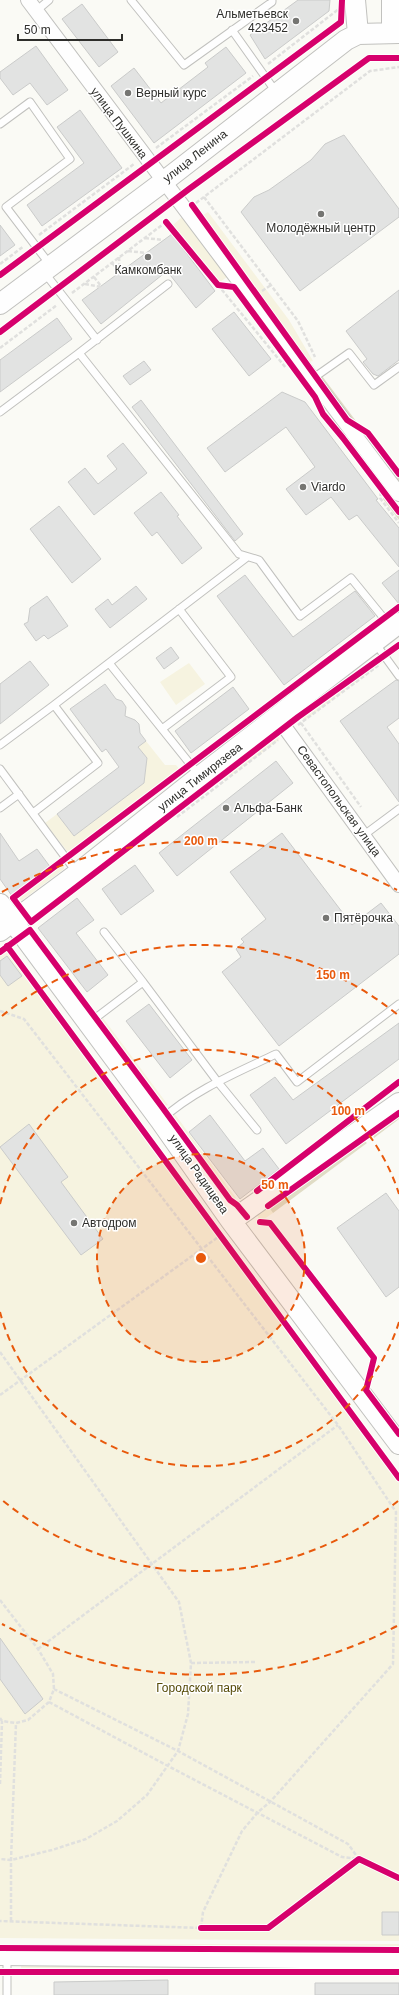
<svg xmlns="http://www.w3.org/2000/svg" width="399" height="1995" viewBox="0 0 399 1995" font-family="Arial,sans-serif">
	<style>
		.green { fill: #f6f3e0 }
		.forest { fill: #e0dcc5 }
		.building { fill: #e2e3e2; stroke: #cacbca }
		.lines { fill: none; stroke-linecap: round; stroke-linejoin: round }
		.lane-casing { stroke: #c1c1be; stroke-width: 9 }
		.street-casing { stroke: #c1c1be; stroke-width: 16 }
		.secondary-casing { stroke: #c1c1be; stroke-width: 22 }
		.path { stroke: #e0e0de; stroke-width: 2.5; stroke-dasharray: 4 2; stroke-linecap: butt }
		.lane { stroke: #fefefe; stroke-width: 7 }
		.street { stroke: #fefefe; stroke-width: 14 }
		.secondary { stroke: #fefefe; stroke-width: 20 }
		.cycleway-casing { stroke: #fff; stroke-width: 8 }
		.cycleway { stroke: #d6006c; stroke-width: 6 }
		.ring { fill: none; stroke: #e8590c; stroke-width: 2; stroke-dasharray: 7 5 }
		.poi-dot { fill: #757572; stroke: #fff; stroke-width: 1.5 }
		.labels { text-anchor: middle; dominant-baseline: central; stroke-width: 3; stroke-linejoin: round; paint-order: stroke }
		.poi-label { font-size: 12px; fill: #2e2e2b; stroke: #fff; text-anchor: start }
		.street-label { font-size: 12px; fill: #2e2e2b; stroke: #fff }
		.park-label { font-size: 12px; fill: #554a07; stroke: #fff }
		.centre { fill: #e8590c; stroke: #fff; stroke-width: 2 }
		.ring-label { font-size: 12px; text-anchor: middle; font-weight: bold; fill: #e8590c; stroke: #fff; stroke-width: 3; stroke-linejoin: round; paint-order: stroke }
	</style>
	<rect width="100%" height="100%" fill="#fafaf5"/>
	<path class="green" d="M208 212 289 320 313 361 309 362 203 215Z
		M182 217 227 277 220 282 173 225Z
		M399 645V650L304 721 300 715Z
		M189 663 205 684 176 705 160 682Z
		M277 734 280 739 224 781 221 777Z
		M146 741 165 765H176L182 772 71 856 45 823 57 814 74 836 144 783 147 758 138 747Z
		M64 861V869L21 901 17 895Z
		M6 951 399 1483V1941L0 1938V956Z
		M103 1018 168 1105 162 1107 100 1023Z
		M172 1110 236 1198 230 1200 167 1114Z
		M268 1206 273 1213 260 1222 257 1215Z
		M4 1944H399V1950L5 1948Z
		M21 1963 399 1966V1970L21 1968Z"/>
	<path class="forest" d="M322 376 359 425 348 418 319 378Z
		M368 436 399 478V488L362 440Z
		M384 495 399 514V520L383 499Z
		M399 1113V1119L374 1138 372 1132Z
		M362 1139 367 1143 273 1213 268 1206Z"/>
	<path class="building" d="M298 0H330L329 11 265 59 250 35Z
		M82 4 118 52 99 67 62 19Z
		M36 46 68 90 47 105 30 83 13 95 0 78V72Z
		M226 47 246 73 154 143 111 86 134 68 161 103 208 67 205 63Z
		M80 110 122 168 42 226 27 205 84 163 57 127Z
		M344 135 399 209V217L300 291 241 212 254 197 269 190 311 160 325 144Z
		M0 225 15 245 0 256Z
		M172 234 215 291 196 308 167 271 101 324 82 300Z
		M399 290V360L378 376 373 374 363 362 367 359 346 331Z
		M234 312 271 359 249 376 212 329Z
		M57 318 72 339 0 392V360Z
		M144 361 151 370 130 385 123 376Z
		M282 392 305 402 378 499 376 500 399 528V567L357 515 349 520 331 497 306 515 286 489 315 467 286 427 225 472 207 448Z
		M141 400 243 534 235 541 132 407Z
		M123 443 147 473 94 515 68 482 85 468 98 484 117 469 107 456Z
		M161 492 179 515 177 516 202 548 182 564 157 532 152 536 134 513Z
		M59 506 101 559 72 583 30 529Z
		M399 570V604L382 583Z
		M245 575 293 637 355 591 375 616 284 685 217 596Z
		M136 586 147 599 110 628 95 609 108 599 112 605Z
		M47 596 68 626 48 639 44 635 36 641 24 624 28 622 30 608Z
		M171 647 179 658 164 669 156 658Z
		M30 661 49 685 0 724V684Z
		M396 680 399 681V718L387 727 399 744V802L340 721Z
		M105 684 116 699 122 701 126 707 125 716 135 720 139 724 140 733 146 741 138 747 147 758 144 783 74 836 57 814 119 767 106 749 102 752 70 709Z
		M233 687 249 709 191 753 175 731Z
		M276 761 293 783 177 876 159 853Z
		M0 833 19 861 37 849 51 868 12 896 0 879Z
		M282 833 352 925 381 903 399 926V954L279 1046 222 972 241 957 236 949 244 942 241 939 266 919 230 872Z
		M135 865 154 891 121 915 102 889Z
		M77 898 94 920 76 933 108 975 87 992 38 928Z
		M7 956 22 976 8 986 0 975V961Z
		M149 1004 192 1060 170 1078 126 1021Z
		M399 1023V1059L286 1144 250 1095 275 1077 293 1100Z
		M210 1115 245 1161 263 1148 279 1169 240 1199 189 1132Z
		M29 1124 68 1177 61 1182 103 1239 81 1255 0 1147Z
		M386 1193 399 1211V1287L386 1297 337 1228Z
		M0 1638 43 1699 25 1714 0 1679Z
		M382 1912H399V1935H382Z
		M168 1980V1995H54V1982Z
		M315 1983H399V1995H315Z"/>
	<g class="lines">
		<g class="lane-casing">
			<path id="lane" d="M131 0 184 65 272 2V0
				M36 11 49 0
				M232 30 276 92
				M0 124 30 102 70 159 6 207 51 266
				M44 272 97 340
				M79 353 168 284
				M312 379 349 353 374 385 399 367
				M0 412 79 353 239 554 259 560 300 616 351 578 391 627
				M375 643 399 676
				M109 663 199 775
				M162 729 231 677 179 609
				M0 745 54 705
				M0 769 77 873
				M0 808 19 794
				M33 813 98 763 54 705 246 558
				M364 835 399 809
				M104 932 143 982
				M89 1023 143 982 217 1081 257 1130
				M161 1120C194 1090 236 1073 276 1054L297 1082 399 1004
				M7 1995V1957"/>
		</g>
		<g class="street-casing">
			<path id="street" d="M28 0 399 494
				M278 718 399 885"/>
		</g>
		<g class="secondary-casing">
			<path id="secondary" d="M355 0 358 34
				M392 33V0
				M0 304 163 182 346 40 358 34 399 33
				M0 904 160 1120 231 1221 399 1444
				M0 931 78 873 200 776 399 623
				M231 1221 399 1103
				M0 1955 399 1959"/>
		</g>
		<path class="path" d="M268 64 340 8
			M156 148 253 76
			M204 197 298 321 315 357
			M196 203 370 71 399 67
			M39 235 134 164
			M145 238 163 240
			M128 251 146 253
			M119 257 120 273
			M112 263 120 272
			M0 264 24 246
			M94 277 101 286
			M85 284 101 287
			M218 285 286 368
			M262 291 271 285
			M72 293 166 222
			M0 348 57 305
			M381 492 380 498 399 523
			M301 723 361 807
			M298 725 379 665
			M177 817 278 740
			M0 1011 24 1019 338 1425 396 1512 393 1664 270 1802 258 1812 242 1831 203 1912 201 1928 0 1921
			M0 1352 179 1602 191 1663 188 1714 178 1751 147 1795 117 1821 86 1839 52 1850 11 1860 0 1859
			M0 1395 221 1235
			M0 1600 38 1649 53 1674 54 1689 49 1702 28 1720 16 1723 2 1721 0 1718
			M38 1649 338 1425
			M191 1663 257 1662
			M49 1702 168 1766 342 1857 359 1859 348 1844 178 1751 54 1689
			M0 1784 2 1721
			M11 1921V1860L16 1723"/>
		<use href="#lane" class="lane"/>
		<use href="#street" class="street"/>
		<use href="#secondary" class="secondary"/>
		<g class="cycleway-casing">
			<path id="cycleway" d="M192 205 347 420 368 433 399 474
				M166 222 218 285 234 287 315 397 323 414 343 438 399 512
				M0 275 341 22 342 0
				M0 332 189 189 369 58H399
				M399 607 13 898 31 922 298 717 399 645
				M7 946 399 1478
				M0 952 30 930 162 1107 230 1200 237 1205 247 1217
				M257 1191 399 1082
				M268 1206 399 1113
				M260 1222 270 1223 374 1358 366 1390 399 1434
				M201 1928H268L359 1859 399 1878
				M0 1948 399 1950
				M0 1972H399"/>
		</g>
		<use href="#cycleway" class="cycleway"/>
	</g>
	<circle cx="201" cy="1258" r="104" fill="#e8590c" fill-opacity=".12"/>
	<g class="ring">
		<circle cx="201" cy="1258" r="104"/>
		<path d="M399 1322A208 208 0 0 1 0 1312M0 1204A208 208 0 0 1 399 1194"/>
		<path d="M398 1501A313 313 0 0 1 2 1500M2 1016A313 313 0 0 1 398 1015"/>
		<path d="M397 1626A417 417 0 0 1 2 1624M2 892A417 417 0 0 1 397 890"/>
	</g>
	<g class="poi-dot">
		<circle cx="296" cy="21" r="4"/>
		<circle cx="128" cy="93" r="4"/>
		<circle cx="321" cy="214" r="4"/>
		<circle cx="148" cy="257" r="4"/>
		<circle cx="303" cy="487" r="4"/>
		<circle cx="226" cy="808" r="4"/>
		<circle cx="326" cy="918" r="4"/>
		<circle cx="74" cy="1223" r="4"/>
	</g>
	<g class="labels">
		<g class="poi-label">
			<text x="288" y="14" text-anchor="end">Альметьевск<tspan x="288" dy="14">423452</tspan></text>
			<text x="136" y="93">Верный курс</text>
			<text x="321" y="228" text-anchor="middle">Молодёжный центр</text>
			<text x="148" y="270" text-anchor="middle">Камкомбанк</text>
			<text x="311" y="487">Viardo</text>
			<text x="234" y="808">Альфа-Банк</text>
			<text x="334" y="918">Пятёрочка</text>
			<text x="82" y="1223">Автодром</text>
		</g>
		<g class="street-label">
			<text transform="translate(119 123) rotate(53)">улица Пушкина</text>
			<text transform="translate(195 156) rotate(-38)">улица Ленина</text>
			<text transform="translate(200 777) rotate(-38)">улица Тимирязева</text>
			<text transform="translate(339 801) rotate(54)">Севастопольская улица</text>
			<text transform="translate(199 1174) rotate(55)">улица Радищева</text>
		</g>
		<g class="park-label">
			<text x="199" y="1688">Городской парк</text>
		</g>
	</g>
	<circle cx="201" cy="1258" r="6" class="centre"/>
	<g class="ring-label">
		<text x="201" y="845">200 m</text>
		<text x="333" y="979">150 m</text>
		<text x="348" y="1115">100 m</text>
		<text x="275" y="1189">50 m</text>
	</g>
	<path d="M18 34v6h104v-6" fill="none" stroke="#2e2e2b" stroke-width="2"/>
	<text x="24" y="34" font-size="12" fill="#2e2e2b" stroke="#ffffff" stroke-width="3" paint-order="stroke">50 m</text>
</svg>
